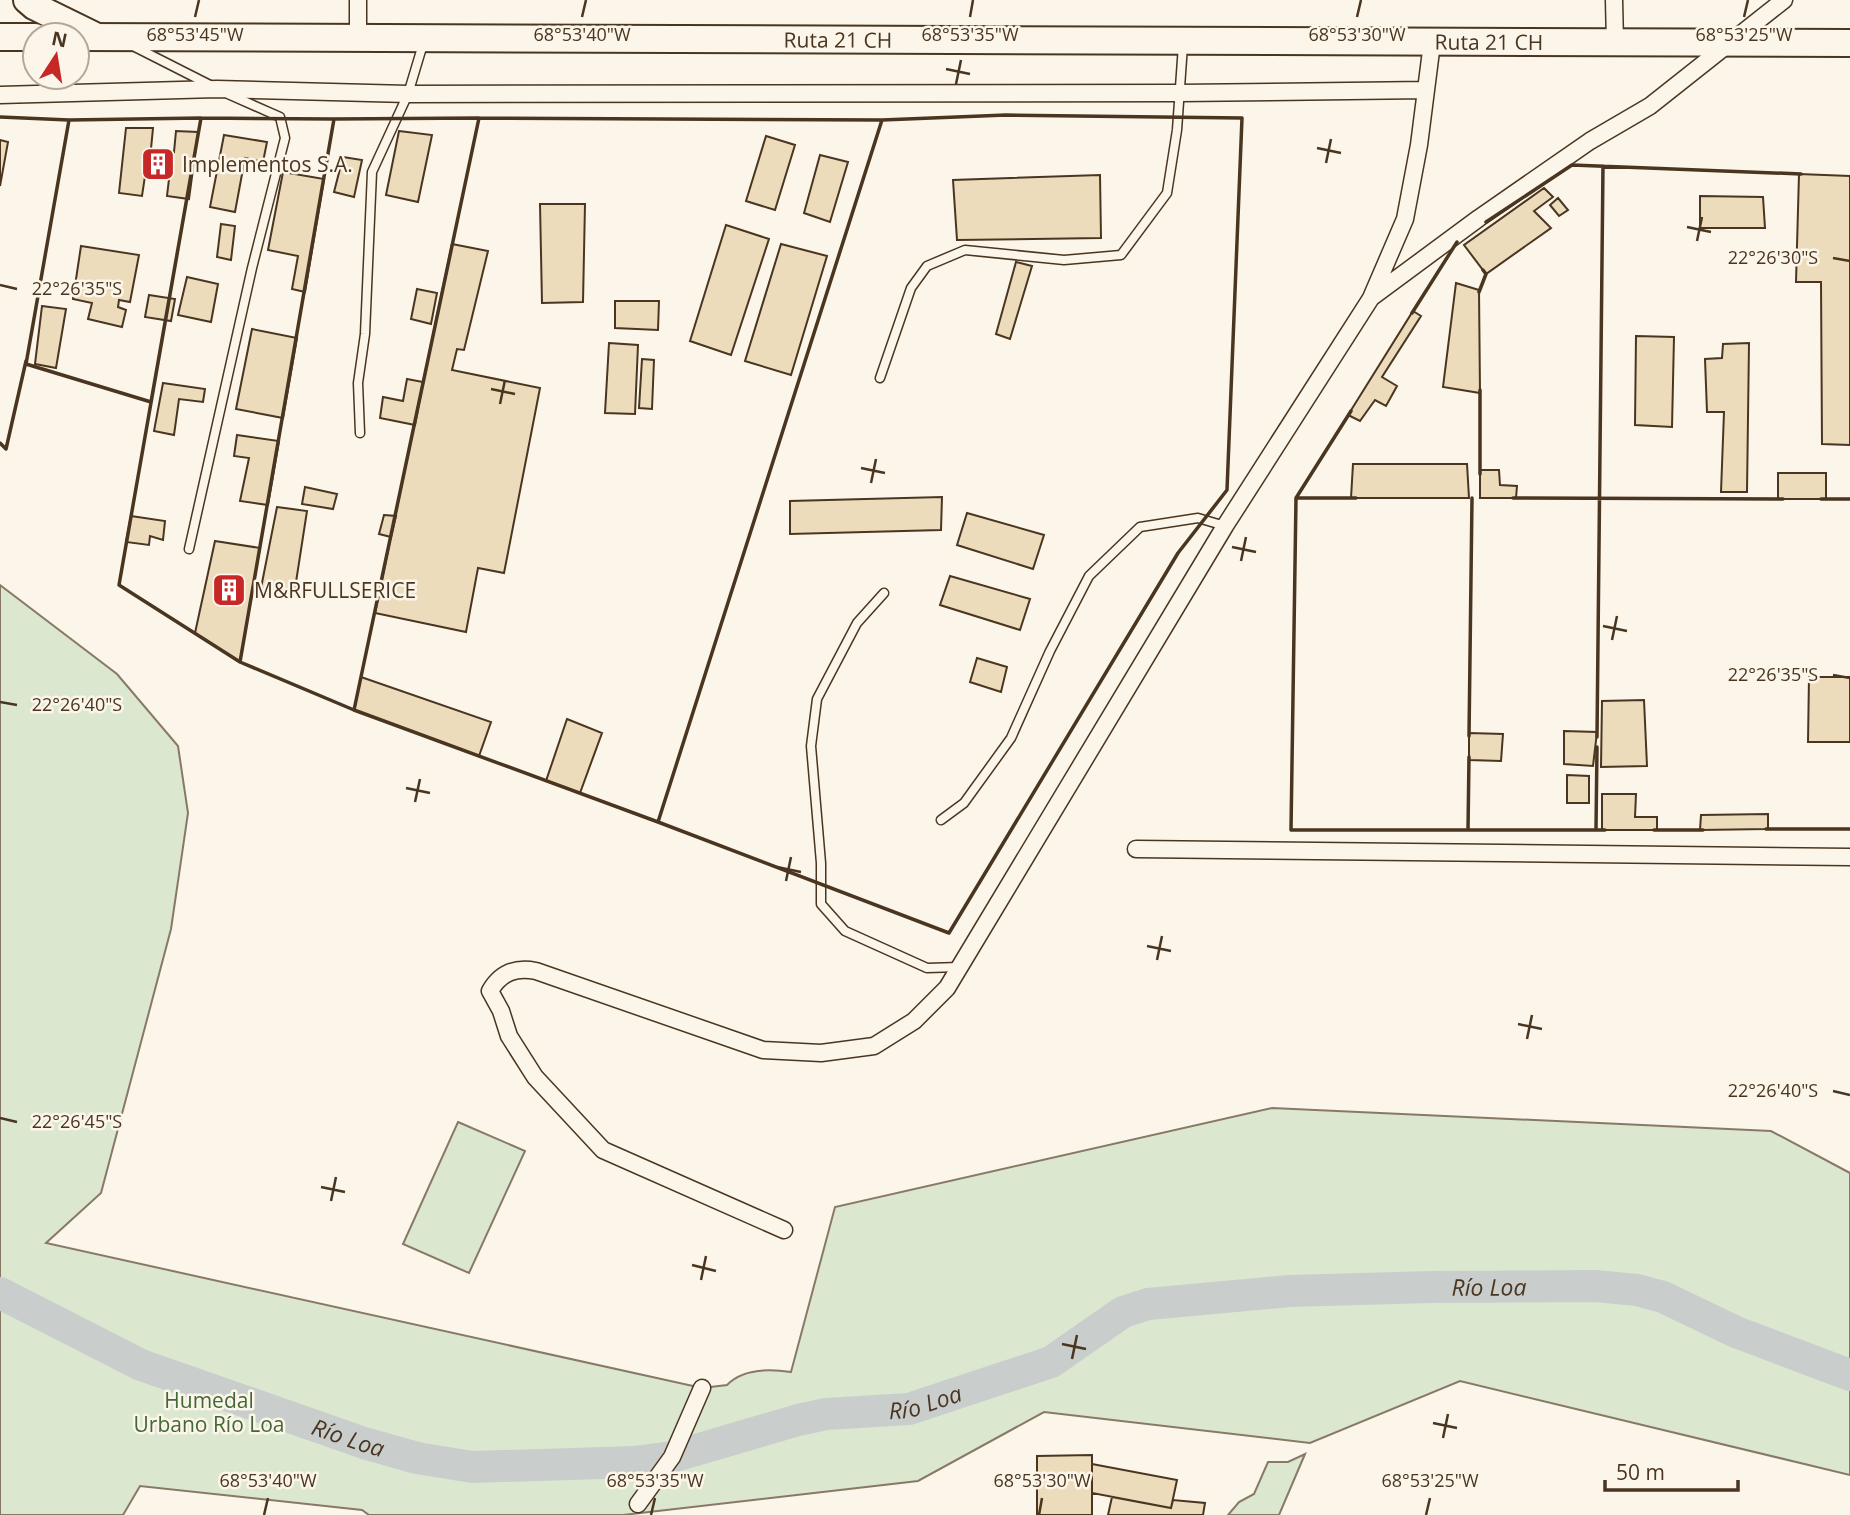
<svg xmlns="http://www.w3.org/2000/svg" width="1850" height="1515" viewBox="0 0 1850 1515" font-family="'Open Sans',sans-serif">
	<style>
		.green { fill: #dce7d0; stroke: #887966; stroke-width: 2 }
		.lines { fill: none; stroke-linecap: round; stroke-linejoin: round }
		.river { stroke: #c9cecd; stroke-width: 32 }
		.building { fill: #ecdcbc; stroke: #4a3520; stroke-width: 2 }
		.service-casing { stroke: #4a3520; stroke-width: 11 }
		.minor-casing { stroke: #4a3520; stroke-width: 19 }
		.trunk-casing { stroke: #4a3520; stroke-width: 30 }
		.service { stroke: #fbf6e9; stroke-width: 8 }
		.minor { stroke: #fbf6e9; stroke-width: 16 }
		.trunk { stroke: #fbf6e9; stroke-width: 26 }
		.wall { stroke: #4a3520; stroke-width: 3.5 }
		.ticks { fill: none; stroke: #4a3520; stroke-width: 2.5 }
		.labels { text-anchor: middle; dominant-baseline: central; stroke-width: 5; stroke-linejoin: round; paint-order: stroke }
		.street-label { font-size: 21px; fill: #4a3520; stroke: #fbf6e9 }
		.poi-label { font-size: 21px; fill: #4a3520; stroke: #fbf6e9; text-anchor: start }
		.park-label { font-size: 21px; fill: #436837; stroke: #fbf6e9 }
		.water-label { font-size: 23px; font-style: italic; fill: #4a3520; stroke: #fbf6e9 }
		.ticks-label { font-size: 18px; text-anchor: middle; fill: #4a3520; stroke: #fbf6e9; stroke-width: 5; stroke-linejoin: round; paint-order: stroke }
	</style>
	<rect width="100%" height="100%" fill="#fbf6e9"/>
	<path class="green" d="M0 585 117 674 178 746 188 813 171 929 101 1193 46 1243 702 1388 727 1385C743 1368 771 1369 791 1372L835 1207 1272 1108 1771 1131 1850 1173V1475L1460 1381 1310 1443 1044 1412 918 1481 623 1515H369L362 1510 140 1486 123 1515H0Z
		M458 1122 525 1151 469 1273 403 1244Z
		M1305 1454 1279 1515H1228L1239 1502 1254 1494 1268 1462H1288Z"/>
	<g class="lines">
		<path class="river" id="s1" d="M0 1293 141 1365 364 1443 417 1458 472 1467 634 1462 672 1457 798 1420 826 1414 909 1409 1051 1362 1123 1312 1148 1304 1290 1291 1431 1287 1595 1286 1637 1290 1663 1297 1736 1332 1850 1375"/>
	</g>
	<path class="building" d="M126 128H153L151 149 174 152 176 131 198 132 189 199 167 196 169 179 145 176 142 196 119 193Z
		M399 131 432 135 418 202 386 195Z
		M224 135 267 142 263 162 245 158 235 212 210 207Z
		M766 136 795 145 775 210 746 201Z
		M0 140 8 142 0 186Z
		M820 155 848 162 830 222 804 213Z
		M343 157 362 160 354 197 334 192Z
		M283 172 324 179 305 292 292 289 298 256 268 250Z
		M1799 174 1850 176V445L1822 444 1821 282H1796Z
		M1100 175 1101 238 957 240 953 180Z
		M1544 188 1553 197 1534 211 1551 228 1486 274 1464 245Z
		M1700 196 1763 197 1765 228H1700Z
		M1558 198 1568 210 1559 216 1550 205Z
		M540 204H585L583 302 542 303Z
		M221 224 235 226 231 260 217 257Z
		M726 225 769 239 731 355 690 341Z
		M452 244 488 251 464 350 457 349 452 370 540 388 504 573 478 568 466 632 375 613Z
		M781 244 827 256 791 375 745 361Z
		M81 246 139 255 130 302 119 300 118 307 126 310 122 327 88 319 92 303 73 299Z
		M1016 262 1032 266 1010 339 996 334Z
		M187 277 218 284 211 322 178 315Z
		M1456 283 1479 290 1480 393 1443 387Z
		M417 289 437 293 431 324 411 319Z
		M149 295 175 299 171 321 145 317Z
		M615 301H659L658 330 615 328Z
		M42 306 66 309 56 368 35 364Z
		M1413 311 1421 316 1382 377 1397 386 1386 406 1375 400 1360 421 1348 415Z
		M252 329 297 338 283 418 236 409Z
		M1636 336 1674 337 1672 427 1635 425Z
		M609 343 638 345 635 414 605 413Z
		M1749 343 1747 492H1721L1724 412H1707L1705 359 1722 358 1723 344Z
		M642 359 654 360 652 409 639 408Z
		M407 379 423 382 415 425 380 418 383 397 403 401Z
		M163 383 205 389 203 402 179 399 174 435 154 431Z
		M237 435 279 441 268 505 240 501 249 458 234 456Z
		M1353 464H1467L1469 498H1351Z
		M1480 470H1499L1500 485 1517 486 1516 498H1480Z
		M1778 473H1826V499H1778Z
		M305 487 337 494 333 509 302 504Z
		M942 497 941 530 790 534V501Z
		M277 507 307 511 294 595 261 588Z
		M967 513 1044 535 1033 569 957 545Z
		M384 515 396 516 391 537 379 534Z
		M131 516 165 521 163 540 150 536 149 545 126 542Z
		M215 541 260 548 240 662 195 633Z
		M950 576 1030 599 1020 630 940 605Z
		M977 658 1007 667 1001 692 970 682Z
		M361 677 491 722 479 756 354 710Z
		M1809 677H1850V742H1808Z
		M1644 700 1647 766 1601 767 1602 701Z
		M567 719 602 733 580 793 546 781Z
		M1564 731 1597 732 1593 766 1564 764Z
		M1469 733 1503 734 1501 761 1469 760Z
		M1567 775 1589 776V803H1567Z
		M1602 794H1636L1635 817H1657V830H1602Z
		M1768 814V829L1700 830 1701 815Z
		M1092 1455V1515H1037V1456Z
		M1092 1464 1177 1480 1171 1508 1092 1493Z
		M1112 1497 1171 1508 1173 1500 1205 1503 1203 1515H1108Z"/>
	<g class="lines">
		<g class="service-casing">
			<path id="service" d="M135 47 210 85
				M880 378 911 288 927 266 965 250 1064 260 1121 255 1167 193 1177 130 1183 45
				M360 433 358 383 365 334 372 172 408 94 423 44
				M189 549 252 268 285 138 280 117 228 94
				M884 593 857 623 817 699 811 746 821 863V904L845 931 927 968 960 967
				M941 820 964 803 1011 738 1050 651 1089 576 1140 527 1198 518 1225 526"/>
		</g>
		<g class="minor-casing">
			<path id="minor" d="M1614 0 1615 43
				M358 39V0
				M0 95 217 89 408 94 1180 93 1426 90
				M1372 297 1479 218 1590 141 1650 106 1784 0
				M1136 849 1850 857
				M784 1230 603 1150 535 1077 509 1036 501 1011 490 991C501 972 516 967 536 971L763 1050 821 1053 874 1046 914 1021 947 988 1225 526 1371 298 1405 219 1419 145 1432 43
				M638 1504 672 1457 702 1388"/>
		</g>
		<g class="trunk-casing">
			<g id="trunk">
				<path d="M27 0 34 6 97 37"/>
				<path d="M0 37H35"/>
				<path id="s2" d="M77 37 1850 43"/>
			</g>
		</g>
		<use href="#service" class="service"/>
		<use href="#minor" class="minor"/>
		<use href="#trunk" class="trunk"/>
		<path class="wall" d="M1006 115 1242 118 1227 490 1178 553 949 933 658 822 882 120Z
			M0 117 69 120
			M201 118 334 119 240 662 119 585Z
			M201 118 151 402 26 364 69 120Z
			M479 118 882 120 658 822 354 710Z
			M479 118 354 710 240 662 334 119Z
			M1486 222 1572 165 1801 174
			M1479 292 1486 274 1483 270
			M1412 313 1457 242
			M1351 411 1296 498 1291 830H1605
			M0 443 6 449 26 361
			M1480 474V390
			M1296 498H1356
			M1513 498 1783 499
			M1821 499H1850
			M1469 736 1472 498
			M1597 737 1603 166
			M1596 829 1597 747
			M1766 829H1850
			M1468 830 1469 757
			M1654 830H1703"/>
	</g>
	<path class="ticks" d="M195 17 199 0M582 17 586 0M970 17 973 0M1357 17 1361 0M1744 17 1748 0M946 69 970 74M956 84 961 60M1317 148 1341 153M1326 163 1331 139M1687 227 1711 232M1697 241 1702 217M1833 258 1850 261M0 285 17 289M491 389 515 394M500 404 505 380M861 468 885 473M871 483 876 459M1232 547 1256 552M1241 561 1246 537M1603 626 1627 631M1612 640 1617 616M1833 675 1850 678M0 702 17 705M406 788 430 793M415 802 420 779M777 867 801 872M786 881 791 857M1147 946 1171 951M1157 960 1162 936M1518 1024 1542 1029M1527 1039 1532 1015M1833 1091 1850 1095M0 1118 17 1122M321 1187 345 1192M331 1201 336 1177M692 1265 716 1271M701 1280 706 1256M1062 1344 1086 1349M1072 1359 1077 1335M1433 1423 1457 1428M1443 1438 1448 1414M264 1515 268 1498M651 1515 655 1498M1039 1515 1042 1498M1426 1515 1430 1498"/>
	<defs>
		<g id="building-square" transform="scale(1.75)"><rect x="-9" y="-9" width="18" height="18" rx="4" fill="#c62828" stroke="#fbf6e9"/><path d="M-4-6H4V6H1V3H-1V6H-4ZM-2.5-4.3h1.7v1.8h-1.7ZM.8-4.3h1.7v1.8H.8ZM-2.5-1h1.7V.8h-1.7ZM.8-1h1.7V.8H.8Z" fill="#fff"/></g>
	</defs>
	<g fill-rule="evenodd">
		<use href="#building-square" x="158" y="164"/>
		<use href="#building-square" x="229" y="590"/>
	</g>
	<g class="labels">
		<g class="street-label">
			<text stroke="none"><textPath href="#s2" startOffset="761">Ruta 21 CH</textPath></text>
			<text stroke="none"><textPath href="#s2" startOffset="1412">Ruta 21 CH</textPath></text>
		</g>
		<g class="poi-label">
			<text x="182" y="164">Implementos S.A.</text>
			<text x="254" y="590">M&amp;RFULLSERICE</text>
		</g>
		<g class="park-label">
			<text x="209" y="1400">Humedal<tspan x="209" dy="24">Urbano Río Loa</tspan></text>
		</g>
		<g class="water-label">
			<text stroke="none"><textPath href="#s1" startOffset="1554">Río Loa</textPath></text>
			<text stroke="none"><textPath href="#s1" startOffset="966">Río Loa</textPath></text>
			<text stroke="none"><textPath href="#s1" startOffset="378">Río Loa</textPath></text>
		</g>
	</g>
	<g class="ticks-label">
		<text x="195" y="41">68°53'45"W</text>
		<text x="582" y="41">68°53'40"W</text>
		<text x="970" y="41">68°53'35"W</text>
		<text x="1357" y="41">68°53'30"W</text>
		<text x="1744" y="41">68°53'25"W</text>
		<text x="1773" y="264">22°26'30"S</text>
		<text x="77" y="295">22°26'35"S</text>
		<text x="1773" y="681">22°26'35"S</text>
		<text x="77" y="711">22°26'40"S</text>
		<text x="1773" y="1097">22°26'40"S</text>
		<text x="77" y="1128">22°26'45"S</text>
		<text x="268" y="1487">68°53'40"W</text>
		<text x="655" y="1487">68°53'35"W</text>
		<text x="1042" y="1487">68°53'30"W</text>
		<text x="1430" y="1487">68°53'25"W</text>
	</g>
	<g transform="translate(56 56) rotate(12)"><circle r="33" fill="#fbf6e9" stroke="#b4a999" stroke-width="2"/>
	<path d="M0-5L12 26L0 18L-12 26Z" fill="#c62828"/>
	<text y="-10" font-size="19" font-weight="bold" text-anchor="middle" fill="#4a3520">N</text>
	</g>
	<path d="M1605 1480v10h133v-10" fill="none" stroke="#4a3520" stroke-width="3.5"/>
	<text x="1616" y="1480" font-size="21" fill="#4a3520" stroke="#fbf6e9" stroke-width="5" paint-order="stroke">50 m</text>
</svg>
